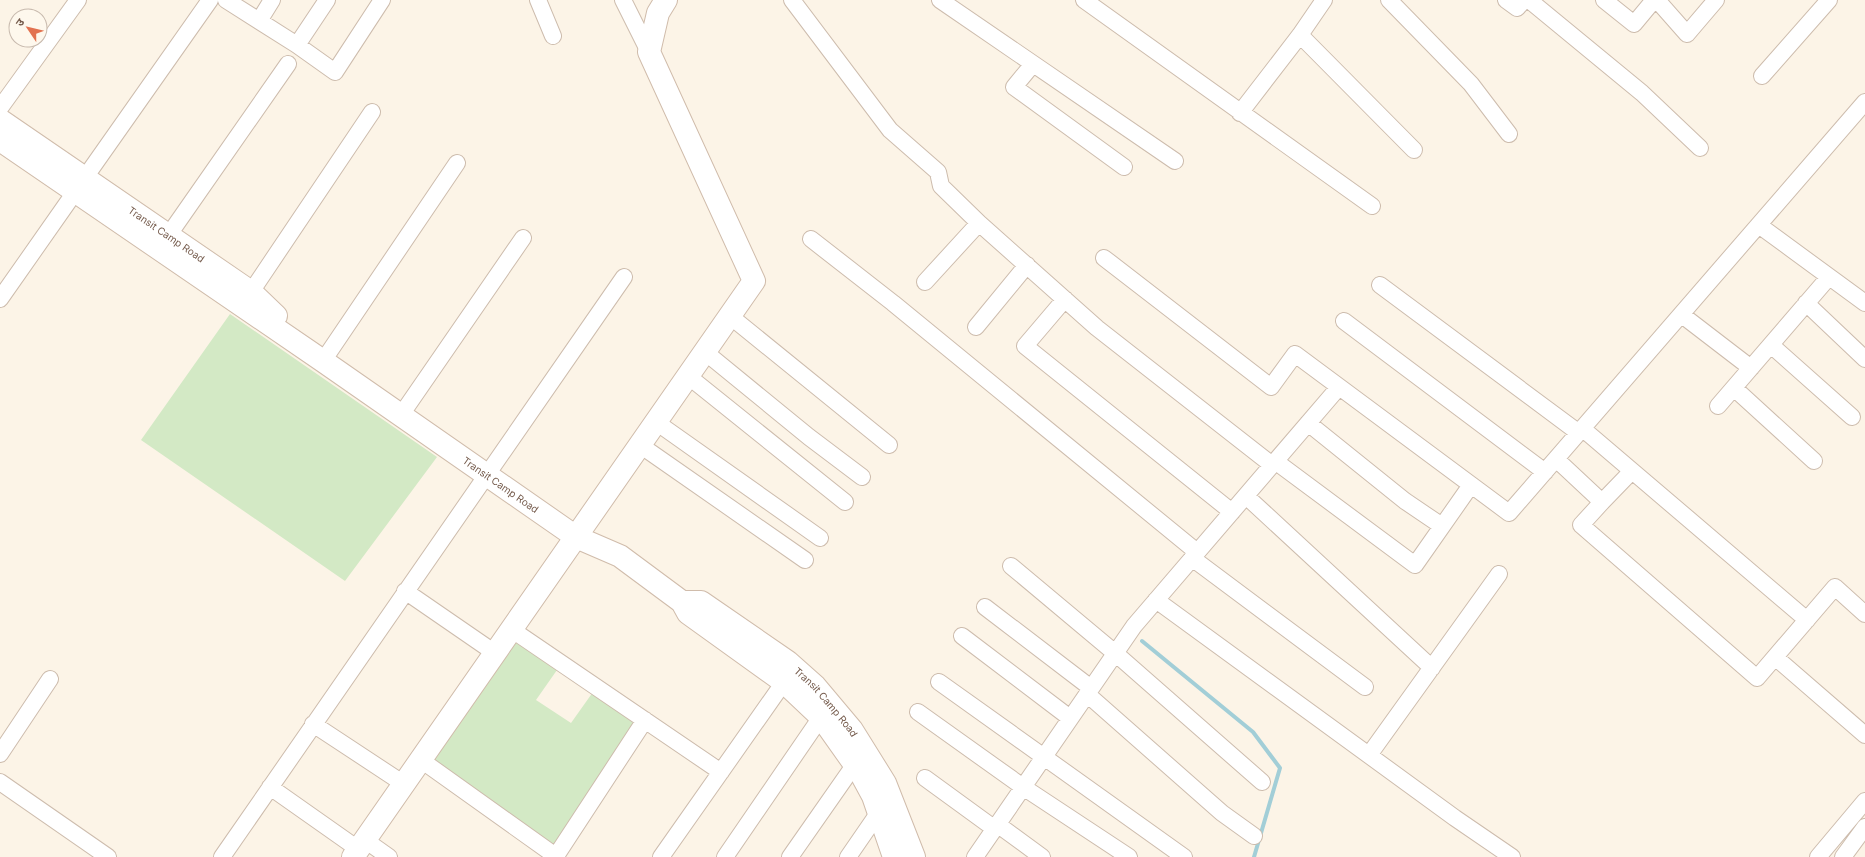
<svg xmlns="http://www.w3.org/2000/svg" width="1865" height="857" viewBox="0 0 1865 857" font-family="Inter,'Noto Sans Devanagari',sans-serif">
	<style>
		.green { fill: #d3e9c5 }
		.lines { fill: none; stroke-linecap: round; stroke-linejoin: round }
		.stream { stroke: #a2ced7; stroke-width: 4 }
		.street-casing { stroke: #cdbcad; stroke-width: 18 }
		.secondary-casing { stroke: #d0bcab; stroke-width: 24 }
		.street { stroke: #fff; stroke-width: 16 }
		.secondary { stroke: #fff; stroke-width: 22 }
		.labels { text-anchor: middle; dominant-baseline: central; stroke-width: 3; stroke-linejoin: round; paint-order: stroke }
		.street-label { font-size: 10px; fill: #755b4c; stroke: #fef8ed }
	</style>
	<rect width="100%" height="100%" fill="#fcf4e7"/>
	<path class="green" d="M230 314 437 457 345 581 141 440Z
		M515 641 557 670 536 700 571 723 593 692 639 724 554 848 430 761Z"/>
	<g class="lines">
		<path class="stream" d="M1142 641 1253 732 1280 768 1254 857"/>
		<g class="street-casing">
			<path id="street" d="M226 0 297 45 335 72 382 0
				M538 0 553 36
				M623 0 649 52
				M792 0 890 130 938 172 941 186 979 223 1097 328 1272 465
				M940 0 1175 161
				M1084 0 1372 206
				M1389 0 1471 84 1509 134
				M1506 0 1517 8 1524 0
				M1529 0 1642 93 1700 148
				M1604 0 1634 24 1654 0
				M1657 0 1687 34 1716 0
				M259 21 272 0
				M1300 35 1414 150
				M297 45 327 0
				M1033 64 1014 87 1124 167
				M1762 76 1829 0
				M0 108 78 0
				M1240 113 1300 35 1324 0
				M84 179 210 0
				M1760 226 1865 303
				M168 236 288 64
				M811 239 893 303 1197 552
				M1104 258 1271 387 1295 354 1509 513 1865 102
				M925 282 979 223
				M1380 285 1579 433
				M251 292 372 112
				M0 299 75 192
				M1065 299 1025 346 1232 512
				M1806 303 1865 359
				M1682 315 1751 368
				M730 316 889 445
				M1344 321 1545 472
				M976 327 1027 265
				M1771 345 1852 417
				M705 352 809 437 862 477
				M323 361 457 163
				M688 376 845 502
				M1734 388 1814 461
				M1718 406 1829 277
				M401 415 523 238
				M656 422 820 538
				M1308 423 1405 501 1442 526
				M1583 429 1807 620
				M640 445 805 560
				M1556 459 1602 502 1581 525 1757 678 1835 587 1865 614
				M1275 461 1415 565 1471 485
				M1246 496 1432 668
				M1602 502 1632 471
				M1192 558 1365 687
				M1011 566 1115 653 1262 782
				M405 591 495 653
				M1156 600 1455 818 1512 857
				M985 607 1091 688
				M511 629 721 772
				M962 636 1070 718
				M1775 657 1865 735
				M939 682 1184 857
				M1087 694 1222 813 1254 836
				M918 712 1023 787 1129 857
				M313 724 404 784
				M0 754 50 679
				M1369 755 1499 574
				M421 760 557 857
				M925 778 995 829
				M0 782 108 857
				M270 787 358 849
				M997 824 1042 857
				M365 840 389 857
				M556 856 645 720
				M222 857 624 277
				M661 857 784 682
				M725 857 821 717
				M790 857 855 764
				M848 857 879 812
				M975 857 1134 626 1339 387
				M1818 857 1865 801
				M1843 857 1865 827"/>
		</g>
		<g class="secondary-casing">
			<g id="secondary">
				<path id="s1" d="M0 120 251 292 276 316"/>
				<path id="s2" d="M0 140 323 361 576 537 620 556 682 602 688 613 784 682 821 717 860 772 873 796 894 857"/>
				<path id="s3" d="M682 602H701L788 662 815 686 852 730 885 783 914 857"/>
				<path d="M353 857 754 281 649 52 658 13 666 0"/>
			</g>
		</g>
		<use href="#street" class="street"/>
		<use href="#secondary" class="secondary"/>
	</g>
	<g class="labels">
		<g class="street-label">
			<text stroke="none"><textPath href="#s1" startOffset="202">Transit Camp Road</textPath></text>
			<text stroke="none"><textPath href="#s2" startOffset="608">Transit Camp Road</textPath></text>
			<text stroke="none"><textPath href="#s3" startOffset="180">Transit Camp Road</textPath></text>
		</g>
	</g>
	<g transform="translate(28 28) rotate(305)"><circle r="19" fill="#fef8ed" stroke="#c7b9ad"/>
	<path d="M0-3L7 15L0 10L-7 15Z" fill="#e27250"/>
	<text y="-6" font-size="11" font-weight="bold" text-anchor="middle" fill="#755b4c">उ</text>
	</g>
</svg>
